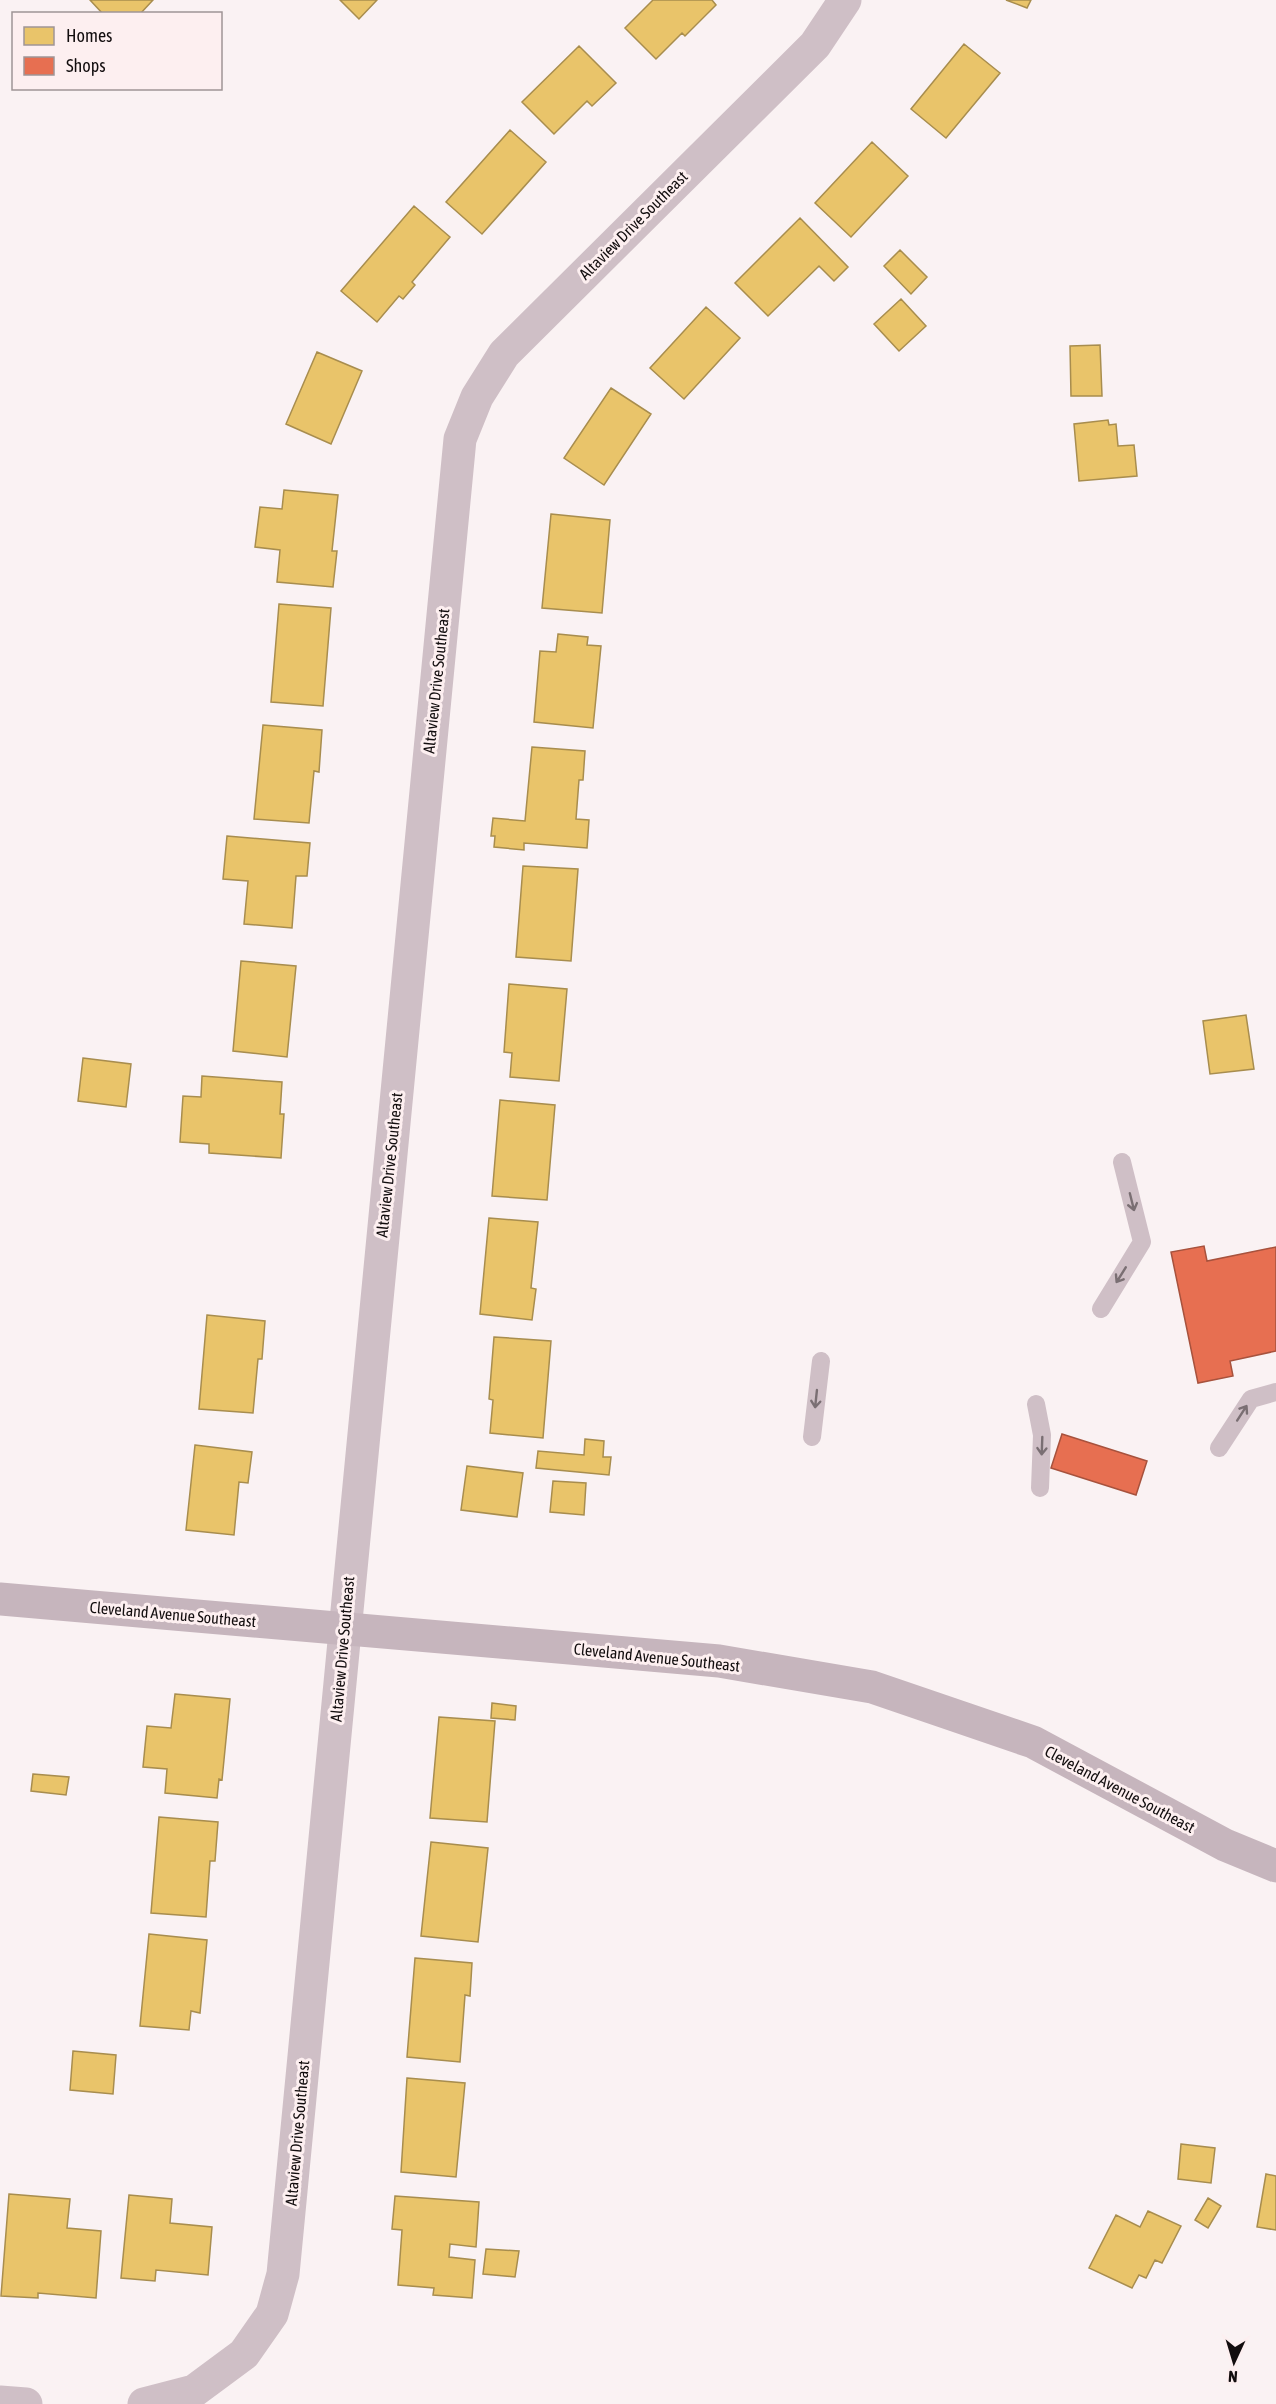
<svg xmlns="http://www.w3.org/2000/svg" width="1276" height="2404" viewBox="0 0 1276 2404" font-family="'Asap Condensed',sans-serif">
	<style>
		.homes { fill: #e9c46a; stroke: #a88d4e; stroke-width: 1.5 }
		.shops { fill: #e76f51; stroke: #a7523d; stroke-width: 1.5 }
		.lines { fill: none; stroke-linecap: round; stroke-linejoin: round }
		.lane { stroke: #cfbfc6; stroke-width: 18 }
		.street { stroke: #cfbfc6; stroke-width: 33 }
		.secondary { stroke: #c6b5bd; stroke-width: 33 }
		.oneway { stroke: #7a6f73 }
		.labels { text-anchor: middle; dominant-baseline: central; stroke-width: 6; stroke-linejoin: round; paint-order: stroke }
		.street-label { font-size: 16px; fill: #120d0e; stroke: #fdeff0 }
	</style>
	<rect width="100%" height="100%" fill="#faf2f3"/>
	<path class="homes" d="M90 0H153L140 14H103Z
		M340 0H377L359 19Z
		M653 0H712L716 5 685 36 682 33 656 59 625 28Z
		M1006 0H1031L1027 8Z
		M964 44 1000 73 946 138 911 109Z
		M579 46 616 83 592 106 587 101 554 134 522 102Z
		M510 130 546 162 482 234 446 202Z
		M872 142 908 176 851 237 815 203Z
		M414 206 450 237 412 282 415 285 403 299 399 296 377 322 341 291Z
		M800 218 848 267 834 281 819 266 768 316 735 283Z
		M900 250 927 277 911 294 884 266Z
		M901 299 926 326 899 351 874 324Z
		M706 307 740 338 684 399 650 368Z
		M1100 345 1102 396H1071L1070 346Z
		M317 352 362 371 331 444 286 424Z
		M611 388 651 414 604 485 564 458Z
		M1108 420 1109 425 1116 424 1118 446 1134 445 1137 476 1079 481 1074 424Z
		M284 490 338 495 332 551H337L333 587 277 582 280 550 255 547 260 507 282 509Z
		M551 514 610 520 602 613 542 608Z
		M279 604 331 608 323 706 271 702Z
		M558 634 588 637 587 645 601 646 593 728 534 722 540 651 556 652Z
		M263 725 322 730 319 772 314 771 309 823 254 819Z
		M532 747 585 751 583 780H579L576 819 589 820 587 848 524 843V850L494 847 495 836H491L493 818 525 821Z
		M227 836 310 843 307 876H296L292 928 244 924 248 881 223 879Z
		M523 866 578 869 571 961 516 957Z
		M241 961 296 966 287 1057 233 1051Z
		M509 984 567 989 559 1081 510 1077 512 1053 504 1052Z
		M1246 1015 1254 1069 1210 1074 1203 1021Z
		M83 1058 131 1064 126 1107 78 1101Z
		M202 1076 282 1082 280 1114H284L281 1158 209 1153V1144L180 1142 183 1096 201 1097Z
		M500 1100 555 1105 547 1200 492 1196Z
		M489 1218 538 1222 531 1288 536 1289 532 1320 480 1314Z
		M207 1315 265 1321 262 1359H258L253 1413 199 1409Z
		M494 1337 551 1341 543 1438 490 1433 493 1400 489 1399Z
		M585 1439 604 1441 603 1457H611L609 1475 536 1468 538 1451 584 1455Z
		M195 1445 252 1452 248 1483 239 1482 234 1535 186 1530Z
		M467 1466 523 1473 517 1517 461 1510Z
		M553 1481 586 1483 584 1515 550 1512Z
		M175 1694 230 1699 222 1780 219 1779 217 1798 165 1793 167 1769 143 1767 147 1726 171 1728Z
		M492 1703 516 1706 515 1720 491 1718Z
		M439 1717 495 1721 487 1822 430 1818Z
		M33 1774 69 1777 66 1795 31 1791Z
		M159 1817 218 1822 215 1861H210L206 1917 151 1913Z
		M431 1842 488 1848 478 1942 421 1936Z
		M149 1934 207 1940 200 2013 191 2011 189 2030 140 2026Z
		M415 1958 472 1963 470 1996 465 1995 460 2062 407 2057Z
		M73 2051 116 2055 113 2094 70 2090Z
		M407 2078 465 2083 456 2177 401 2172Z
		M1181 2144 1215 2148 1211 2183 1178 2179Z
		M1266 2174 1276 2176V2230L1257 2227Z
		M9 2194 70 2199 67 2228 101 2231 96 2298 38 2293V2298L1 2296Z
		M129 2195 172 2199 170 2223 212 2227 208 2275 156 2270 155 2281 121 2278Z
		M395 2196 479 2202 476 2247 450 2244 449 2257 475 2260 472 2298 433 2295 434 2288 398 2285 402 2230 392 2229Z
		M1208 2198 1221 2206 1208 2228 1195 2220Z
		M1148 2211 1181 2226 1162 2263 1155 2260 1146 2278 1139 2275 1132 2288 1089 2268 1116 2215 1140 2227Z
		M486 2249 519 2251 515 2277 483 2274Z"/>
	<path class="shops" d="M1204 1246 1207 1261 1276 1247V1351L1230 1361 1233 1376 1198 1383 1171 1252Z
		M1062 1434 1147 1461 1136 1495 1051 1468Z"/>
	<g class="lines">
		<path class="lane" d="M1101 1309 1142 1242 1122 1162
			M1036 1404 1042 1435 1040 1488
			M812 1437 821 1361
			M1219 1448 1251 1399 1276 1392"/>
		<path class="street" d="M0 2402 26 2404
			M144 2404 194 2391 244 2354 272 2314 283 2274 460 439 477 397 504 354 815 45 845 0"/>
		<path class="secondary" d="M0 1599 719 1661 872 1687 1033 1742 1225 1845 1276 1866"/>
	</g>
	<defs><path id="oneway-shaft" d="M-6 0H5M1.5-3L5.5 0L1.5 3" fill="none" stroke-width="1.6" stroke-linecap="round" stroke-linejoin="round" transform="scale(1.5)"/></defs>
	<g class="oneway">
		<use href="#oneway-shaft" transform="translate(1132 1202) rotate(76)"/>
		<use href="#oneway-shaft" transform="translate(1121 1275) rotate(122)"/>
		<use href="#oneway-shaft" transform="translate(816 1399) rotate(96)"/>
		<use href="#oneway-shaft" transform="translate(1242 1413) rotate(-57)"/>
		<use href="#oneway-shaft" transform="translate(1042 1446) rotate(92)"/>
	</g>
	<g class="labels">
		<g class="street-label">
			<text transform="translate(633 225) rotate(-45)">Altaview Drive Southeast</text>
			<text transform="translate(436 681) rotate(-84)">Altaview Drive Southeast</text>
			<text transform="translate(389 1165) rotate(-84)">Altaview Drive Southeast</text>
			<text transform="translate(173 1614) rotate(5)">Cleveland Avenue Southeast</text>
			<text transform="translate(342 1649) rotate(-85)">Altaview Drive Southeast</text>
			<text transform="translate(657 1657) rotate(6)">Cleveland Avenue Southeast</text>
			<text transform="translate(1120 1789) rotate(28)">Cleveland Avenue Southeast</text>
			<text transform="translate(297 2133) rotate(-85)">Altaview Drive Southeast</text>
		</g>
	</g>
	<rect x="12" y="12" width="210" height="78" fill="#fdeff0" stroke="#9f9596" stroke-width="1.5"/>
	<rect x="24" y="27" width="30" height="18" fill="#e9c46a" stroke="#9f9596" stroke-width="1.5"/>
	<text x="66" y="42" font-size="18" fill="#120d0e">Homes</text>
	<rect x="24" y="57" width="30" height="18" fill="#e76f51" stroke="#9f9596" stroke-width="1.5"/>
	<text x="66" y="72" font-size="18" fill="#120d0e">Shops</text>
	<g transform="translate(1234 2362) rotate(184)" stroke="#fdeff0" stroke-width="4.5" paint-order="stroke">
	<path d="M0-4.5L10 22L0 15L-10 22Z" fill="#120d0e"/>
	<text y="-9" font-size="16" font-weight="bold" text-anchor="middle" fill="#120d0e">N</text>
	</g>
</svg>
